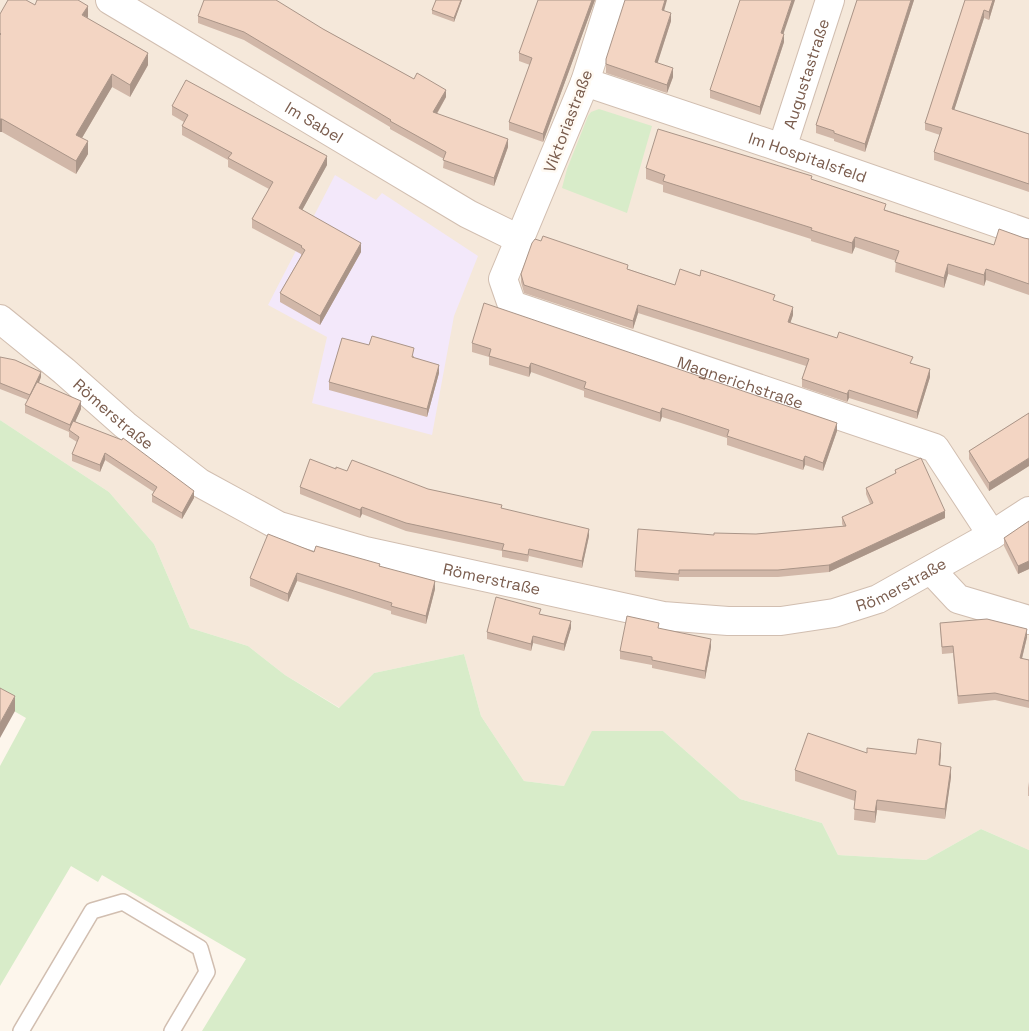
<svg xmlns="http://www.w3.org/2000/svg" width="1029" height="1031" viewBox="0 0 1029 1031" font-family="'Space Grotesk',sans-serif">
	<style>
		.residential { fill: #f5e8da }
		.education { fill: #f3e8fa }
		.green { fill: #d8ecc9 }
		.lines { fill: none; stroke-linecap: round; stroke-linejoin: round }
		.service-casing { stroke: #d1beb0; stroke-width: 18 }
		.minor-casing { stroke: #d1beb0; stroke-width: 30 }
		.service { stroke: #fff; stroke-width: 15 }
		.minor { stroke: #fff; stroke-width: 28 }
		.wall { fill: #d1b7a8 }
		.shaded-wall { fill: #aa9588 }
		.building { fill: #f3d5c3; stroke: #aa9588 }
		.labels { text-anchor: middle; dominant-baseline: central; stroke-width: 5; stroke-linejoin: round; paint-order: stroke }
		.street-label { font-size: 16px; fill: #7a5c4d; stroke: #fffaf3 }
	</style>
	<rect width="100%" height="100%" fill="#fdf6ec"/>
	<path class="residential" d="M0 0H1029V850L981 829 926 860 838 855 822 823 740 799 663 731 564 786 524 781 481 716 464 654 374 673 340 708 285 675 248 646 190 628 154 544 109 492 0 420Z"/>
	<path class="education" d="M335 175 376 200 382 193 478 256 454 316 432 435 312 403 327 337 268 305Z"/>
	<path class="green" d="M599 109 652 126 627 213 562 188 567 169 588 116 591 112Z
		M0 420 109 492 154 544 190 628 248 646 285 675 339 708 374 673 464 654 481 716 524 781 564 786 592 731H663L740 799 822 823 838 855 926 860 981 829 1029 850V1031H202L246 959 102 875 98 882 71 866 0 986V766L26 718 0 703Z"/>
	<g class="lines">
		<g class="service-casing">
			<path id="service" d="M21 1031 92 911 123 902 200 948 207 972 172 1031"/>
		</g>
		<g class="minor-casing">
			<g id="minor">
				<path id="s1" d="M110 0 468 214 521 240"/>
				<path id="s2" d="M611 0 585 82 503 279 512 305 935 448 992 535"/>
				<path id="s3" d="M585 82 782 148 1029 234"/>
				<path id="s4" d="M782 148 830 0"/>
				<path id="s5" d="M0 319 64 371 125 425 200 483 279 526 365 551 663 616 728 621H781L834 613 878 599 992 535 1029 511"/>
				<path d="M931 570 958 599 1029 620"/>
			</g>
		</g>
		<use href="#service" class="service"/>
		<use href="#minor" class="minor"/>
	</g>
	<path class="wall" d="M436 0H462L454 22 432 14V10Z
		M595 0 543 142 509 130V122L530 65 519 61V53Z
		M857 0H914L865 152 834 141V139L816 133V125Z
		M965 0H995L989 20 984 18 954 110 1029 134V192L934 160V152L940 135 925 130V123Z
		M35 5 88 18 148 65 130 97 112 87 82 138 88 154 76 174 2 132H0V14Z
		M664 10 671 21 657 63 673 77 667 93 606 73V59Z
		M198 16 323 29 446 97 437 114 508 147 494 186 443 168 444 159 390 129V127L244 40 198 23Z
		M784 34V42L760 115 710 98V90Z
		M172 106 327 165 302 210 361 252 320 325 280 302V293L301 256V254L252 228V219L269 189 228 167V160L182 135V126L184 122 172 115Z
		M646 168 812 180 886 210 994 245 1024 238 1029 239V295L986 280 984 286 948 274 944 288 895 272 896 261 855 247 852 254 811 241V239L663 192V185L646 179Z
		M628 269 675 285 775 301 793 315 790 323 913 364 930 377 917 419 849 398 847 402 802 387V379L806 366 638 313 633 329 524 293 521 282V274Z
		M472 343 837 431 823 471 805 465 803 470 727 445V438L681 423 662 417 660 422 584 397V391L531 372 529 377 489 365V357L472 352Z
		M369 345 414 356V358L439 373 427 417 329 390V382Z
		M0 357 41 377 39 383 81 409 75 421 194 498 182 519 152 502V495L154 492 105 460 100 472 72 461V454L77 442 69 437V432L25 413V405L28 400 0 389Z
		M1029 413V466L989 491 969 459V451Z
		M336 469 428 489 502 509 589 536 582 568 529 556 528 562 502 557V551L406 531 362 514 360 518 300 494V487Z
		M895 470 945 518 829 572 778 577H679V581L635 577V571L714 535 756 534 843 526 842 524V517L870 504 866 494V488L895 474Z
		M1029 521V569L1018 574 1004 546V538Z
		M314 552 380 566 435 589 426 624 391 614V611L297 581 288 602 250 586V578Z
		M541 614 571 628 564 651 533 643 531 651 487 639V632Z
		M940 623 1027 637 1022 659 1029 660V708L995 700 958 704 953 653 942 654Z
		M659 629 711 647 705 679 652 668V665L620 659V651Z
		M941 753 940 765 951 777 945 819 877 810 875 823 854 820 855 801 795 781V770L916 754Z
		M1029 782V796H1028V788Z"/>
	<path class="shaded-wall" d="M461 0H462L454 22V18Z
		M592 0H595L543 142V134Z
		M665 0H667L662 18V10Z
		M792 0H795L781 41V33Z
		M911 0H914L865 152V144Z
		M993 0H995L989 20V12Z
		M88 6V18L82 15Z
		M984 10V18L952 117V109Z
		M671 13V21L655 71V62Z
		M784 34V42L760 115V107Z
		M148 53V65L130 97V85Z
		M673 68V77L667 93V85Z
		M112 74V87L76 148V135Z
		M446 90V97L433 120V112Z
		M0 119H2V132H0Z
		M508 139V147L494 186V178Z
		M88 141V154L76 174V161Z
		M327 156V165L299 216V208Z
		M855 237V247L852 254V243Z
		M361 243V252L320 325V316Z
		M948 264V274L944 288V278Z
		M986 269V280L984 286V275Z
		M638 305V313L633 329V321Z
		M793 307V315L788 330V322Z
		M531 363V372L529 377V368Z
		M439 365V373L427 417V409Z
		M930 369V377L917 419V412Z
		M41 372V377L31 401V396Z
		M849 390V398L847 402V394Z
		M81 401V409L71 431H70V425Z
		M662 408V417L660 422V413Z
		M837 423V431L823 471V463Z
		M105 453V460L100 472V465Z
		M805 456V465L803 470V461Z
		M1029 458V466L989 491V483Z
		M194 491V498L182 519V513Z
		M362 507V514L360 518V510Z
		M945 511V518L829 572V565Z
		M589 529V536L582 568V561Z
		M1029 561V569L1018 574V566Z
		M297 573V581L288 602V594Z
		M435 581V589L426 624V616Z
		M571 621V628L564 651V644Z
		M1027 629V637L1020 666V658Z
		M533 636V643L531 651V644Z
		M711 639V647L705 679V671Z
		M15 696V711L0 738V723Z
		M941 743V753L939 776V765Z
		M951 767V777L945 819V809Z
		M877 800V810L875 823V812Z"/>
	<path class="building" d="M8 0H26L35 5 37 0H78L88 6 82 15 148 53 130 85 112 74 76 135 88 141 76 161 2 119H0V35L1 34 0 33V14Z
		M204 0H276L323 29 414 79 417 73 446 90 433 112 508 139 494 178 443 160 446 152 390 121 391 120 244 32 198 16Z
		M436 0H461L454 18 432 10Z
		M538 0H592L543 134 509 122 532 58 519 53Z
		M625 0H665L662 10 671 13 655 62 673 68 667 85 606 64V59Z
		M740 0H792L781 33 784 34 760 107 710 90Z
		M857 0H911L865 144 834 133V131L816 125Z
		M965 0H993L989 12 984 10 952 109 1029 134V184L934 152 942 128 925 123Z
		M186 80 327 156 299 208 361 243 320 316 280 293 305 250 301 247 302 246 252 219 273 182 228 158 232 153 182 126 188 115 172 106Z
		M658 129 812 176 811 179 886 204 884 210 994 245 999 229 1024 238 1029 239V284L986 269 984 275 948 264 944 278 895 262 899 251 855 237 852 243 811 230 812 228 663 181 665 175 646 168Z
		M543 236 628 265 627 269 675 285 680 269 700 276 701 270 722 277 775 295 773 300 793 307 788 322 837 338 839 332 913 357 910 363 930 369 917 412 849 390 847 394 802 379 809 359 638 305 633 321 524 285 521 274 532 243 535 239 541 241Z
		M484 303 837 423 823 463 805 456 803 461 727 436 729 430 681 414 662 408 660 413 584 388 586 382 531 363 529 368 489 356 491 349 472 343Z
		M372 336 414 348 412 357 439 365 427 409 329 382 342 338 369 345Z
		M0 357 15 360 41 372 30 395 0 383Z
		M37 382 81 401 70 425 25 405Z
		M1029 413V458L989 483 969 451Z
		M73 421 122 440 123 438 194 491 182 513 152 495 157 487 105 453 100 465 72 454 79 437 69 430Z
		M921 458 945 511 829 565 778 570H679V574L635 571 638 529 714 535V533L756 534 846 526 842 517 873 503 866 488 896 473 895 470Z
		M310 459 336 469V467L347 471 352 460 428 489 502 505 501 508 589 529 582 561 529 549 528 555 502 550 504 544 406 523 362 507 360 510 300 487Z
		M1029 521V561L1018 566 1004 538Z
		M268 534 314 552 316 546 380 564 379 566 435 581 426 616 391 606 392 603 297 573 288 594 250 578Z
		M496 597 541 609 539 614 571 621 564 644 533 636 531 644 487 632Z
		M627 616 659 623 658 628 711 639 705 671 652 660V657L620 651Z
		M987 619 1027 629 1020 658 1029 660V701L995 693 958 696 953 646 942 647 940 623Z
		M0 688 15 696 0 723Z
		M808 733 867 753V748L916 754 918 739 941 743 939 765 951 767 945 809 877 800 875 812 854 809 856 791 795 770Z"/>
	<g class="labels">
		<g class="street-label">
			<text stroke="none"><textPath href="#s4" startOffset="78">Augustastraße</textPath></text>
			<text transform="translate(568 121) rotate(-69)">Viktoriastraße</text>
			<text stroke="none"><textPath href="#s1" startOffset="238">Im Sabel</textPath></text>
			<text stroke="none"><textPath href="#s3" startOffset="235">Im Hospitalsfeld</textPath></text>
			<text stroke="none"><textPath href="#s2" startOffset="568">Magnerichstraße</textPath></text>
			<text stroke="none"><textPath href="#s5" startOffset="148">Römerstraße</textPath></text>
			<text stroke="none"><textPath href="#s5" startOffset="568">Römerstraße</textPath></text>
			<text stroke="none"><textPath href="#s5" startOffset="988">Römerstraße</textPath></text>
		</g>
	</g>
</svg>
